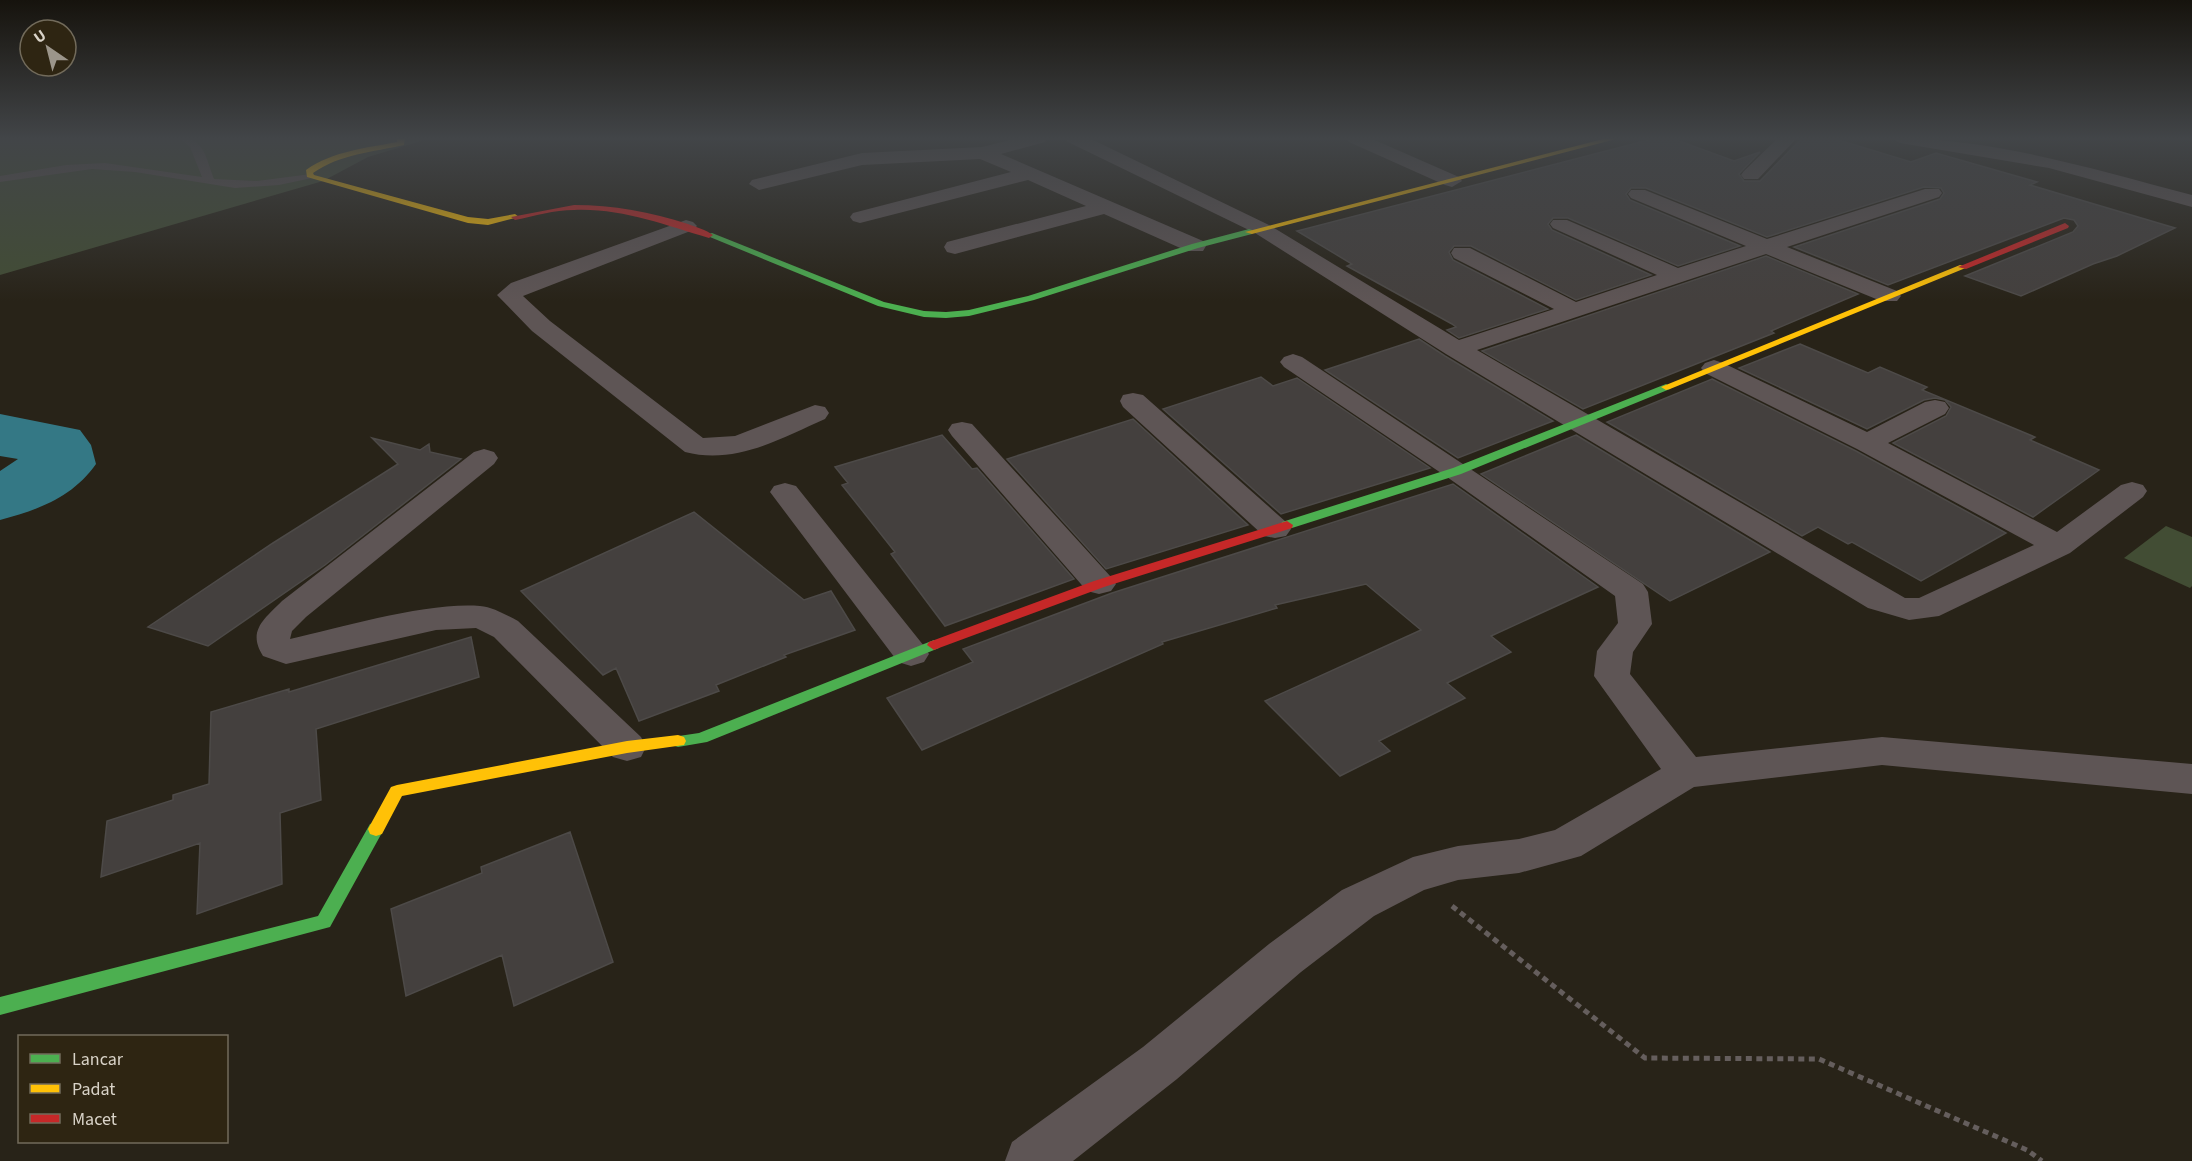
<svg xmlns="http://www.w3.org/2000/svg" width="2192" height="1161" viewBox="0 0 2192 1161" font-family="'Source Sans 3',sans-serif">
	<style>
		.green { fill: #424d34 }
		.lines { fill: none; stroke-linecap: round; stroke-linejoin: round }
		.river { fill: #347885; fill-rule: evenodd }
		.building { fill: #44403e; stroke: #4d4a48; stroke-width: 1.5 }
		.path { stroke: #655e5d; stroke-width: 5; stroke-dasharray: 6 4.5; stroke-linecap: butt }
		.lane { fill: #5e5555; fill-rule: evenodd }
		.street { fill: #5e5555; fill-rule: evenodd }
		.fast { fill: #4caf50; fill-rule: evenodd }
		.slow { fill: #ffc107; fill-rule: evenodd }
		.jam { fill: #c62828; fill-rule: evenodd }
	</style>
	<rect width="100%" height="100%" fill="#282318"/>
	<path class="green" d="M0 138H431L368 157 323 181 0 275Z
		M2166 526 2192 537V586L2190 588 2124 558Z"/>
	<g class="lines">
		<path class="river" d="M0 414 80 430 91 445 96 464C73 497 38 510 0 520V471L18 459 0 456Z"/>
	</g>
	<path class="building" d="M1656 138H1671L1734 161 1760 152 1739 174 1744 181H1760L1802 138H1832L1911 162 1936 153 2037 182 2030 185 2175 228 2117 256 2093 264 2021 296 1965 276 2073 232 2078 226 2074 220 2064 218 1888 285 1794 247 1940 199 1944 193 1941 188 1924 187 1767 237 1646 188H1631L1626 194 1630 200 1740 246 1678 266 1568 218H1553L1548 224 1552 230 1651 275 1576 300 1471 246H1454L1449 252 1453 260 1548 309 1459 338 1447 330 1456 327 1452 324 1347 266 1352 264 1297 231Z
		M1766 256 1858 294 1771 331 1774 333 1583 409 1482 351Z
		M1419 339 1445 356 1553 421 1458 458 1325 370Z
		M1800 344 1868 373 1880 367 1927 387 1922 390 2035 437 2030 440 2099 470 2033 517 1893 443 1946 416 1951 407 1945 400 1935 398 1924 400 1867 429 1739 368Z
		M1261 377 1273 386 1297 378 1430 468 1281 514 1163 409Z
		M1712 379 1856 451 2006 533 1921 581 1852 542 1848 544 1818 527 1802 536 1607 422Z
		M1133 419 1248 525 1106 569 1007 459Z
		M942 435 972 469 977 468 1074 579 945 626 891 554 895 552 842 485 848 483 835 467Z
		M1576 435 1770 552 1670 601 1481 474Z
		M372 438 420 450 429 444 430 452 461 459 325 565 208 646 148 627 273 543 398 464Z
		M1453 484 1598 587 1491 636 1511 652 1447 683 1465 698 1379 741 1390 751 1340 776 1265 701 1421 630 1366 584 1275 605 1277 608 1162 642 1163 644 922 750 887 698 973 662 963 649 1112 593Z
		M694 512 804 600 831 591 855 630 784 655 786 657 716 685 719 691 639 721 616 668 603 675 521 591Z
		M471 637 479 677 316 729 321 800 280 813 282 884 197 914 200 843 101 877 107 821 173 800V795L209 784 211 712 289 689V692Z
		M570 832 613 962 514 1006 502 955 406 996 391 909 482 873 481 867Z"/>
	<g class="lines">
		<path class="path" d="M1452 906 1645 1058 1819 1059 2027 1150 2042 1161"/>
		<path class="lane" d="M180 138C205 138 206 159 214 179L257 181 311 174 317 177 279 185 235 188 135 172 92 169 0 182V176L66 165 105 163 202 177 190 147Z"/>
		<path class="street" d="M1018 138H1048L1045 142 1001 154 1203 241 1206 246 1203 251H1187L1104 214 955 254 947 252 944 247 947 242 1086 206 1028 180 860 223 853 221 850 217 853 213 1011 172 980 159 862 165 759 190 749 184 752 180 862 153 982 147Z
			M1065 138H1089L1269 225 1459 340 1554 309 1454 258 1451 253 1454 248H1470L1576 302 1657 275 1553 228 1550 224 1553 220H1567L1678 268 1746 246 1631 198 1628 194 1631 190H1645L1767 239 1925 189H1939L1942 193 1939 197 1787 247 1897 291 1901 296 1897 301H1881L1766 254 1477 350 1905 598H1919L2034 545 1857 449 1705 373 1701 368 1705 363 1714 360 1723 363 1867 432 1925 402 1935 400 1945 402 1949 408 1945 414 1888 443 2057 532 2121 485 2132 482 2143 485 2147 491 2143 497 2070 553 1939 616 1909 620 1868 608 1446 354 1255 233 1068 142Z
			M1346 138H1370L1459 177 1462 181 1452 187 1445 185 1349 142Z
			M1778 138H1797L1758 179H1744L1741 175 1744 171Z
			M1891 138C1994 138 2093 169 2192 195V207L2049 168 1900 143Z
			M686 220 693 222 697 226 693 230 523 296 550 321 703 438 735 436 815 405 825 407 829 413 825 419C780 439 735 465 685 452L532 331 497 295 511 283Z
			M1293 354 1302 357 1643 584 1648 592 1652 624 1633 652 1630 674 1696 757 1882 737 2192 764V794L1882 765 1694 787 1581 856 1519 873 1458 880 1424 890 1374 916 1301 972 1177 1079 1073 1161H1005L1012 1142 1143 1047 1269 944 1342 890 1413 857 1458 846 1519 839 1555 830 1661 769 1594 676 1597 651 1618 623 1615 596 1447 477 1284 367 1280 362 1284 357Z
			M1133 393 1143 395 1286 522 1291 529 1286 536 1275 538 1264 536 1123 407 1120 401 1123 395Z
			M962 422 972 424 1111 577 1116 584 1111 591 1099 594 1087 591 952 436 948 430 952 424Z
			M484 449 494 452 498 458 494 464 306 617 292 631 290 639C344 627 426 602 480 606 493 607 506 615 518 621L641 737 646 747 641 757 627 761 613 757 494 637 476 628 436 630 286 664 263 656C247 631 264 619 282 601L474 452Z
			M785 483 796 486 924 646 929 654 924 662 911 666 898 662 770 492 774 486Z"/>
		<path class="fast" d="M1249 229 1252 230V234L1198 248 1034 300 969 316 946 318 924 317 878 306 705 235 712 233 884 302 924 311 946 312 969 310 1028 296 1192 244Z
			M1666 384 1671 387 1670 389 1461 474 1292 528 1287 529 1281 525 1282 522 1453 468Z
			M934 640 941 645 939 648 707 742 678 747 672 745 670 741 672 737 699 733Z
			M376 822 382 824 384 829 330 927 0 1015V997L318 916 370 824Z"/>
		<path class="slow" d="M397 138H405L404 145C373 152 340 154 313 173L314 175 468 217 488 219 515 214 519 217 488 225 468 223 307 177 306 170C333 151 366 148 397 142Z
			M1607 138H1620L1252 234 1245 232Z
			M1960 265 1968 267 1670 389 1666 390 1661 387Z
			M678 735 684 737 686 741 684 745 627 753 402 796 382 834 376 836 370 834 368 829 391 787 397 785 627 741Z"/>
		<path class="jam" d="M574 205C613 205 651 212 688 224 696 227 706 230 713 235L709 238C664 225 622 208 574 210 554 210 535 216 515 220L511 217Z
			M2065 223 2069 226 2068 228 1966 269 1958 267Z
			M1287 521 1293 525 1292 528 1104 587 939 648 934 650 927 645 929 642 1094 581Z"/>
	</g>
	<linearGradient id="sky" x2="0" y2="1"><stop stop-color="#16130d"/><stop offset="0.46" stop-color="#424548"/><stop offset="1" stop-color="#424548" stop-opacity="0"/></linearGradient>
	<rect width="2192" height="301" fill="url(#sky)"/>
	<rect x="18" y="1035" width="210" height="108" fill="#2e2512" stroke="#726b5b" stroke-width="1.5"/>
	<rect x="30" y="1054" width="30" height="9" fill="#4caf50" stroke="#726b5b" stroke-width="1.5"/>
	<text x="72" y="1065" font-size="18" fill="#d9d3c8">Lancar</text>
	<rect x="30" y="1084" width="30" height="9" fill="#ffc107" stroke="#726b5b" stroke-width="1.5"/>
	<text x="72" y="1095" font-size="18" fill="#d9d3c8">Padat</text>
	<rect x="30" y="1114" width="30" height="9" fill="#c62828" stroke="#726b5b" stroke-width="1.5"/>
	<text x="72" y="1125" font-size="18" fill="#d9d3c8">Macet</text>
	<g transform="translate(48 48) rotate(325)"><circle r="28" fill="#2e2512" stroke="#726b5b" stroke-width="1.5"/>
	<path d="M0-4.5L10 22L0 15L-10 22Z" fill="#9b958a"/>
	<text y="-9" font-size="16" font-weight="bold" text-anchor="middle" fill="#d9d3c8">U</text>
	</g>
</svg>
